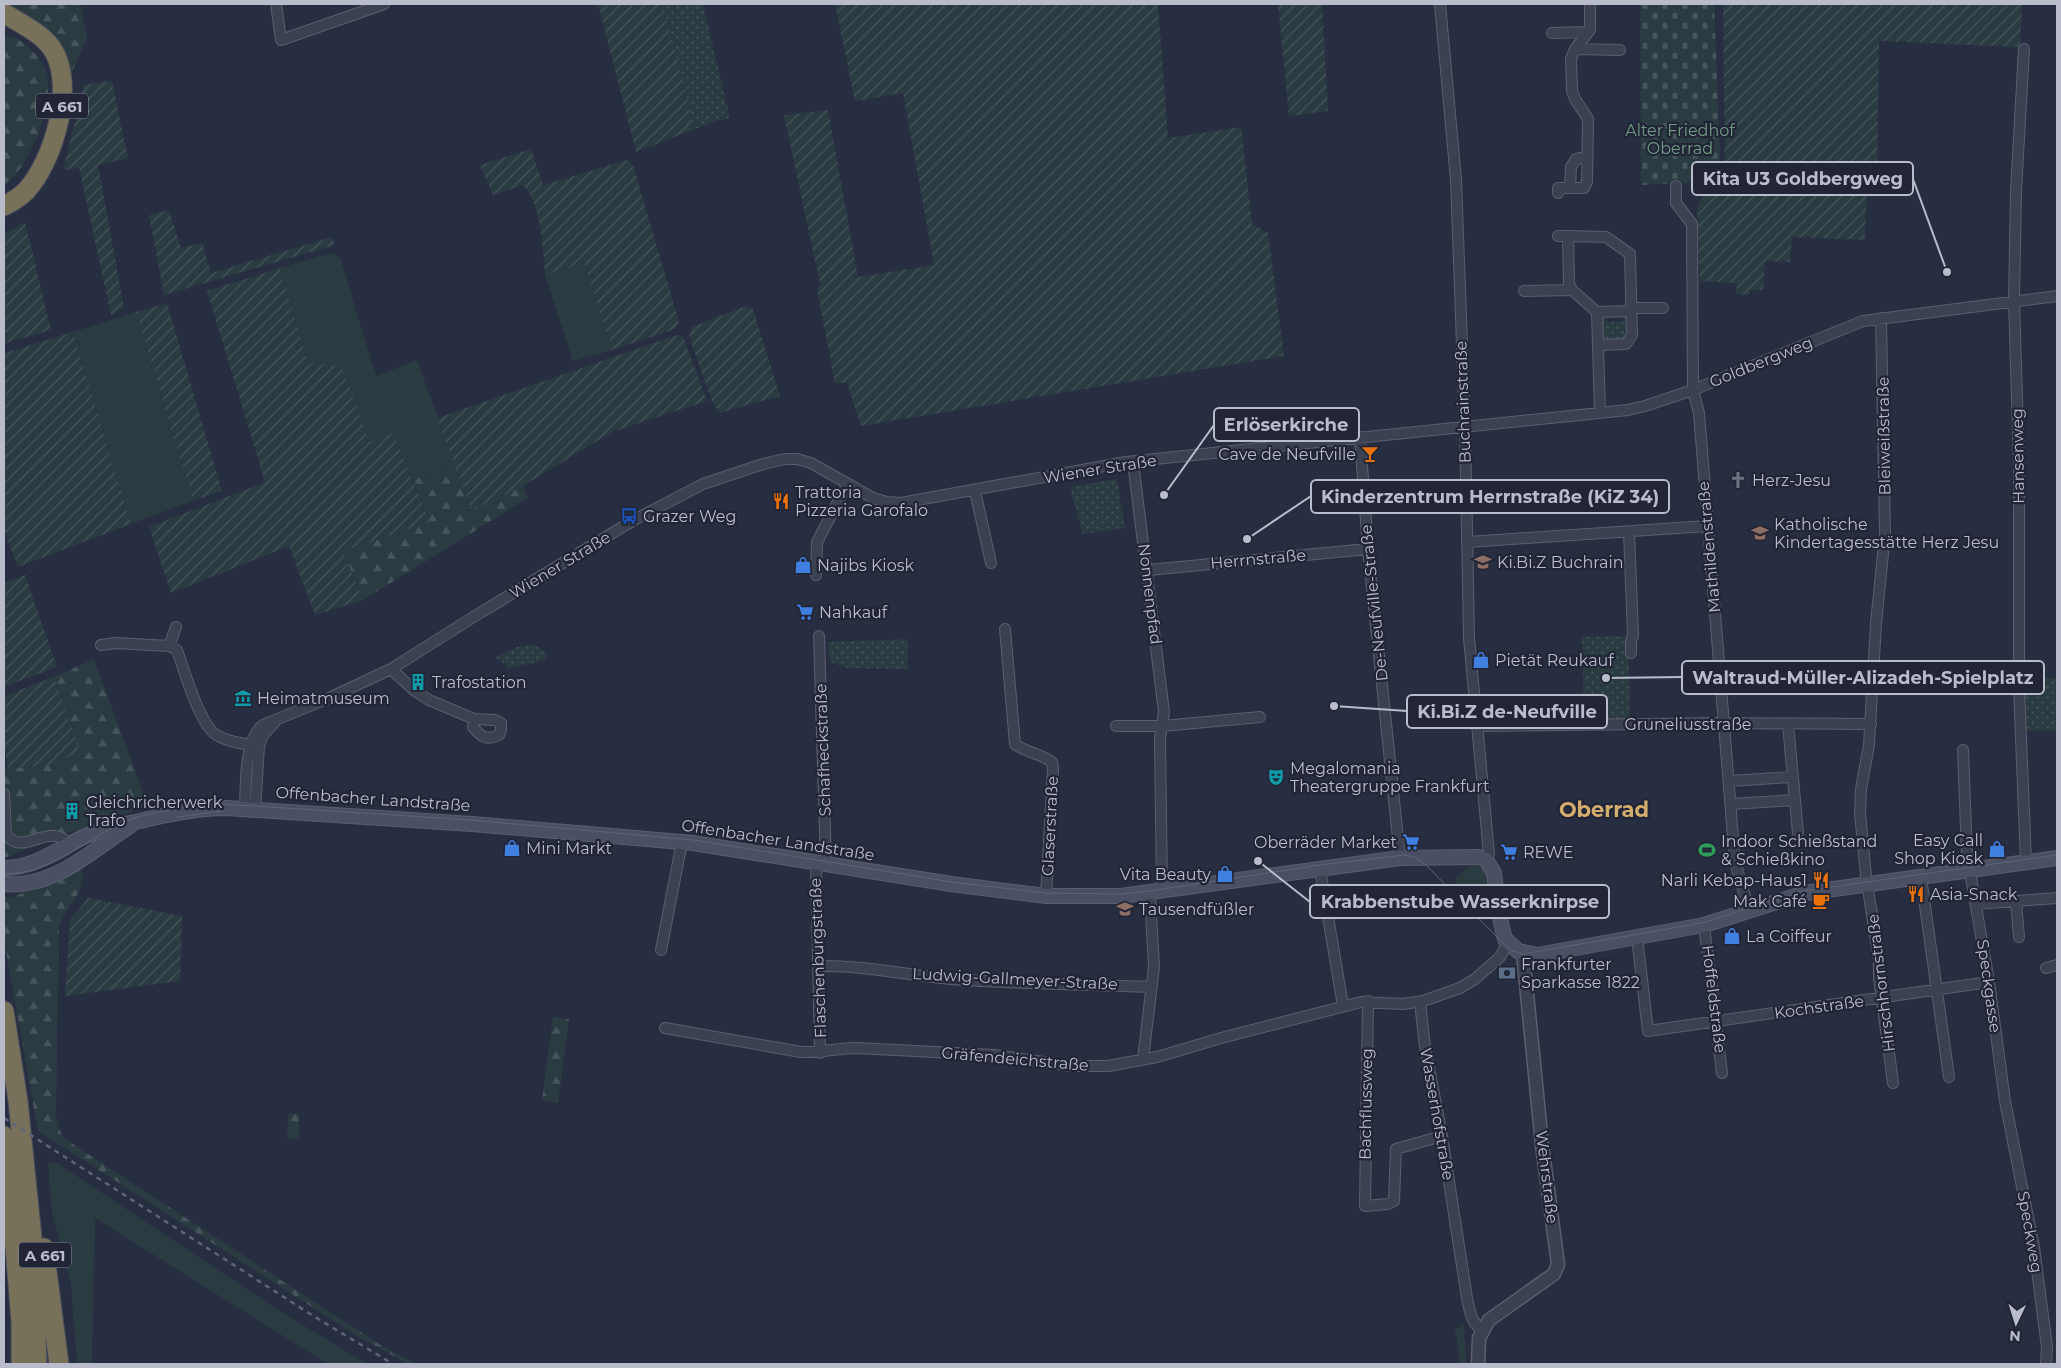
<svg xmlns="http://www.w3.org/2000/svg" width="2061" height="1368" viewBox="0 0 2061 1368" font-family="Montserrat,sans-serif">
	<style>
		.grass { fill: #2a3b42 }
		.forest { fill: url(#forest-firs) }
		.cemetery { fill: url(#cemetery-stones) }
		.park { fill: url(#park-dots) }
		.garden { fill: url(#garden-furrows) }
		.lines { fill: none; stroke-linecap: round; stroke-linejoin: round }
		.minor-casing { stroke: #5a5e6e; stroke-width: 12 }
		.tertiary-casing { stroke: #5a5e6e; stroke-width: 15 }
		.secondary-casing { stroke: #5a5e6e; stroke-width: 16 }
		.motorway-casing { stroke: #474b5b; stroke-width: 21 }
		.minor { stroke: #3c4151; stroke-width: 10 }
		.tertiary { stroke: #3c4151; stroke-width: 12 }
		.secondary { stroke: #4a4f64; stroke-width: 14 }
		.motorway { stroke: #777159; stroke-width: 19 }
		.tram { stroke: #5e6478; stroke-width: 1 }
		.rail { stroke: #5e6478; stroke-width: 2.5; stroke-dasharray: 5 5; stroke-linecap: butt }
		.labels { text-anchor: middle; dominant-baseline: central; stroke-width: 4.5; stroke-linejoin: round; paint-order: stroke }
		.shield { fill: #212536; stroke: #8b8f9e; stroke-width: 1 }
		.shield-label { font-size: 15px; font-weight: bold; fill: #b9bccb }
		.park-label { font-size: 16px; fill: #719b83; stroke: #212536 }
		.street-label { font-size: 16px; fill: #b9bccb; stroke: #212536 }
		.poi-label { font-size: 16px; fill: #b9bccb; stroke: #212536; text-anchor: start }
		.district-label { font-size: 21px; font-weight: bold; fill: #d2ad6d; stroke: #212536 }
		.leader { fill: none; stroke: #b9bccb; stroke-width: 2 }
		.callout-dot { fill: #b9bccb; stroke: #212536; stroke-width: 2 }
		.callout { fill: #212536; stroke: #b9bccb; stroke-width: 2 }
		.callout-label { font-size: 18px; text-anchor: middle; font-weight: bold; fill: #b9bccb }
	</style>
	<defs>
		<pattern id="forest-firs" width="22" height="20" patternUnits="userSpaceOnUse" patternTransform="scale(1.25)"><rect width="22" height="20" fill="#2a3b42"/><path d="M5 1l3.5 6h-7zM16 11l3.5 6h-7z" fill="#47555c"/></pattern>
		<pattern id="cemetery-stones" width="16" height="16" patternUnits="userSpaceOnUse" patternTransform="scale(1.25)"><rect width="16" height="16" fill="#2a3b42"/><path d="M2 7V4a2 2 0 0 1 4 0v3zM10 15v-3a2 2 0 0 1 4 0v3z" fill="#47555c"/></pattern>
		<pattern id="park-dots" width="8" height="8" patternUnits="userSpaceOnUse" patternTransform="scale(1.25)"><rect width="8" height="8" fill="#2a3b42"/><path d="M2 2h.1M6 6h.1" fill="none" stroke="#47555c" stroke-width="1.8" stroke-linecap="round"/></pattern>
		<pattern id="garden-furrows" width="10" height="10" patternUnits="userSpaceOnUse" patternTransform="scale(1.25)"><rect width="10" height="10" fill="#2a3b42"/><path d="M-1 1l2-2M0 10L10 0M9 11l2-2" fill="none" stroke="#47555c"/></pattern>
	</defs>
	<rect width="100%" height="100%" fill="#282e41"/>
	<path class="grass" d="M331 253 340 257 376 376 417 360 455 463 413 480 393 434 369 443 308 363 280 268Z
		M584 263 612 350 573 361 545 275Z
		M136 312 193 501 131 524 73 332Z
		M1470 865C1480 865 1484 868 1487 877L1494 922 1455 882 1456 878Z
		M48 1162 57 1163 280 1311 367 1364H328L95 1218 92 1364H77L71 1285 52 1213Z
		M1464 1323 1466 1364H1459L1457 1337 1454 1331Z"/>
	<path class="forest" d="M6 4H80L87 38 71 74 50 38Z
		M4 36C13 35 24 42 31 49 40 58 48 73 48 86 50 112 27 172 4 185Z
		M455 463 472 509 523 486 528 498 363 600 343 551 430 522 413 480Z
		M94 659 148 806 71 832 4 858V769L46 766 80 753 54 677Z
		M81 868C89 889 65 907 59 927L56 1114C57 1124 59 1130 65 1139L382 1346 417 1364H408L357 1336 38 1131 4 940V896L11 898Z
		M553 1017 569 1019 558 1103 542 1100Z
		M288 1114H299V1139H287Z"/>
	<path class="cemetery" d="M1640 4H1714L1721 181 1641 185Z"/>
	<path class="park" d="M663 4H703L730 118 713 122 695 129Z
		M1606 315 1607 322H1623V315L1627 317 1629 335 1625 340H1605L1602 337V318Z
		M1117 479 1125 528 1083 534 1070 487Z
		M1626 636 1629 661 1630 720H1584L1582 637Z
		M908 639 907 669 846 668 830 662 828 642Z
		M533 644 547 653 546 660 509 668 496 657 517 647Z
		M2057 678V730L2027 731 2023 726 2021 679Z"/>
	<path class="garden" d="M598 4H663L695 129 636 152Z
		M835 4H1158L1168 138 1241 127 1252 224 1268 233 1284 356 861 426 847 383H835L817 290 820 284 784 115 828 110 858 277 934 265 903 93 855 101Z
		M1278 4H1322L1328 111 1289 116Z
		M1723 4H2022L2020 47 1879 41 1877 171H1867L1865 240 1792 237 1790 262 1765 261 1763 290H1750L1749 295 1736 294 1737 283 1700 281 1697 207 1710 186 1725 185Z
		M112 81 128 158 98 165 124 308 111 315 79 168 63 170 84 85Z
		M531 149 543 185 627 160 633 165 679 322 675 329 612 350 584 263 545 275C543 249 542 205 523 185L493 195 480 165Z
		M169 210 181 248 202 243 211 273 332 237 335 245 164 295 149 215Z
		M25 222 51 330 4 344V234Z
		M280 268 308 363 342 366 369 442 393 433 430 522 343 551 363 600 315 615 289 546 171 593 149 527 265 482 207 291Z
		M167 303 222 491 193 501 136 312Z
		M746 306 753 309 780 396 719 413 711 399 689 336 692 327Z
		M73 332 131 524 18 567 4 530V353Z
		M677 335 683 337 707 401 612 432 523 486 472 510 437 418Z
		M25 575 57 667 4 687V583Z
		M54 677 80 753 46 766 8 769 4 745V696Z
		M88 898 182 916 180 981 65 996 70 920Z"/>
	<g class="lines">
		<g class="minor-casing">
			<path id="minor" d="M276 4 281 40 384 4
				M1440 4 1456 180 1465 427 1469 638 1489 854 1486 860
				M1552 33 1588 32
				M1575 49 1620 50
				M2024 49 2016 191 2014 301 2019 463V688L2026 862
				M1676 186V203L1692 224 1693 390 1699 413 1735 862 1749 910
				M1570 188 1571 167 1576 159 1588 156
				M1558 193V188H1584L1587 182 1588 119 1575 99 1572 91 1571 59 1575 49 1590 30V4
				M1558 236H1568L1569 284 1572 290
				M1568 236 1606 237 1630 254 1632 335 1626 344 1598 345
				M1524 291 1572 290 1597 312 1632 311
				M1632 308H1663
				M1597 312 1600 413
				M1881 318 1885 534 1876 623 1869 745 1861 789 1860 813 1866 876 1879 960V978L1893 1083
				M1360 437 1368 549 1400 858
				M1133 462 1164 712 1160 739 1162 892
				M975 491 991 563
				M1629 532 1633 635 1631 642V653
				M1467 542 1707 526
				M1148 570 1368 549
				M816 575 817 542 847 485
				M1005 629 1015 744C1026 753 1040 753 1052 762L1053 769 1046 896
				M819 636 826 864
				M101 645 116 643 169 646 177 650C184 670 199 722 215 734 227 742 245 744 259 746
				M169 646 176 627
				M391 669 415 691 429 700 474 719 495 720 501 723V730L499 735C487 741 481 737 473 727L474 719
				M1788 724 1798 833
				M1116 726H1162L1260 717
				M1476 726 1724 723 1871 724
				M1963 750 1967 854 1989 982 2005 1101 2034 1247 2047 1347 2046 1364
				M1729 781 1791 777
				M4 794 6 834C22 859 51 819 69 845
				M1731 804 1794 800
				M245 808C246 785 244 739 263 725L329 698 391 669 475 616 634 520 703 484 763 464 785 459H797L811 463 873 498 887 502 901 503 1126 462 1628 410 1645 406 1693 390 1863 321 2057 296
				M255 809 259 746 263 735 275 722
				M816 863 820 1053
				M1320 869 1343 1006
				M1921 877 1949 1077
				M2016 901 2019 937
				M1976 904 2057 898
				M1704 925 1722 1073
				M1637 937 1648 1031 1989 982
				M661 950 682 842
				M818 966C863 965 906 975 950 979 1017 984 1084 984 1151 987
				M2046 968 2057 965
				M1368 1001 1365 1206 1388 1204 1394 1201 1396 1149 1442 1136
				M1420 1002 1425 1047 1442 1136 1467 1298C1470 1310 1470 1322 1482 1330
				M665 1028 801 1052C821 1053 837 1048 856 1048L994 1055 1071 1066H1108L1157 1057 1221 1038 1361 1002 1403 1004 1423 1001 1460 988 1475 979 1500 957 1508 942
				M1143 1059 1154 967 1150 894"/>
		</g>
		<g class="tertiary-casing">
			<path id="tertiary" d="M1478 1364 1479 1338 1489 1320 1554 1274 1558 1264 1542 1145 1523 953"/>
		</g>
		<g class="secondary-casing">
			<path id="secondary" d="M4 868C37 868 59 847 88 835 105 828 122 825 140 821 168 814 197 808 227 808L472 824 693 843 951 884 1046 896H1121L1400 858 1479 857 1486 860 1494 873 1501 923 1505 939 1518 951 1537 955 1704 925 1805 893 2057 858
				M4 884C53 889 91 851 130 826"/>
		</g>
		<g class="motorway-casing">
			<path id="motorway" d="M4 13C19 23 40 32 51 47 77 82 54 161 26 191 20 197 12 202 4 206
				M4 1011 18 1101 33 1247 37 1364
				M4 1136 10 1185 21 1322V1364
				M44 1248 59 1364"/>
		</g>
		<use href="#minor" class="minor"/>
		<use href="#tertiary" class="tertiary"/>
		<use href="#secondary" class="secondary"/>
		<use href="#motorway" class="motorway"/>
		<path class="tram" d="M177 817 222 811
			M4 874C55 873 79 843 122 823 148 811 194 805 223 804L470 820 694 840 952 882 1046 893 1121 894 1150 891 1320 865 1404 855 1415 857 1426 865 1502 942 1513 951 1523 954 1702 923 1804 891 2057 855"/>
		<path class="rail" d="M4 1118 315 1317 393 1364"/>
	</g>
	<defs>
		<g id="bar-bare" transform="scale(1.35)"><path d="M-6-5H6L.8 .8V4.5H3.5V6h-7V4.5H-.8V.8Z" fill="#e8710a" stroke="#212536" stroke-width="2.5" paint-order="stroke"/></g>
		<g id="church-bare" transform="scale(1.35)"><path d="M-1.2-6h2.4v3.5h3.3v2.4h-3.3V6h-2.4V-.1h-3.3v-2.4h3.3Z" fill="#6b7280" stroke="#212536" stroke-width="2.5" paint-order="stroke"/></g>
		<g id="restaurant-bare" transform="scale(1.35)"><path d="M-5-6h1v4h1v-4h1v4h1v-4h1v5L-1.5 .5V6h-2V.5L-5-1ZM5-6V6H3V1.5H1.5Q1.5-4 5-6Z" fill="#e8710a" stroke="#212536" stroke-width="2.5" paint-order="stroke"/></g>
		<g id="bus-bare" transform="scale(1.35)"><path d="M-5-6H5V4H4V6H2V4H-2V6H-4V4H-5ZM-3.5-4V0h7V-4ZM-3.5 1.2v1.5H-2V1.2ZM2 1.2v1.5H3.5V1.2Z" fill="#1a4fb4" stroke="#212536" stroke-width="2.5" paint-order="stroke"/></g>
		<g id="school-bare" transform="scale(1.35)"><path d="M0-5L7-2L0 1L-7-2ZM-4 1L0 2.5L4 1V4Q0 6-4 4Z" fill="#8d6e63" stroke="#212536" stroke-width="2.5" paint-order="stroke"/></g>
		<g id="shop-bare" transform="scale(1.35)"><path d="M-5-2.5h2.3a2.7 3.5 0 0 1 5.4 0H5L5.5 6h-11ZM-1.5-2.5h3a1.5 2.3 0 0 0-3 0Z" fill="#3f7fe0" stroke="#212536" stroke-width="2.5" paint-order="stroke"/></g>
		<g id="supermarket-bare" transform="scale(1.35)"><path d="M-6-5.5h2.5l.6 2H6L4.5 2H-2.5L-4.4-4H-6ZM-1.5 3.2a1.3 1.3 0 1 0 .1 0ZM3 3.2a1.3 1.3 0 1 0 .1 0Z" fill="#3f7fe0" stroke="#212536" stroke-width="2.5" paint-order="stroke"/></g>
		<g id="building-bare" transform="scale(1.35)"><path d="M-4-6H4V6H1V3H-1V6H-4ZM-2.5-4.3h1.7v1.8h-1.7ZM.8-4.3h1.7v1.8H.8ZM-2.5-1h1.7V.8h-1.7ZM.8-1h1.7V.8H.8Z" fill="#0f9aa8" stroke="#212536" stroke-width="2.5" paint-order="stroke"/></g>
		<g id="museum-bare" transform="scale(1.35)"><path d="M0-6L6-3V-2H-6V-3ZM-5-1h2V3h-2ZM-1-1h2V3h-2ZM3-1h2V3H3ZM-6 4H6V6H-6Z" fill="#0f9aa8" stroke="#212536" stroke-width="2.5" paint-order="stroke"/></g>
		<g id="theatre-bare" transform="scale(1.35)"><path d="M-5-5.5Q0-4 5-5.5V0Q5 5 0 6Q-5 5-5 0ZM-3.3-2.5H-1v1.5H-3.3ZM1-2.5H3.3v1.5H1ZM-2.8 1Q0 5.5 2.8 1Z" fill="#0f9aa8" stroke="#212536" stroke-width="2.5" paint-order="stroke"/></g>
		<g id="stadium-bare" transform="scale(1.35)"><path d="M0-5a6.5 5 0 1 0 0 10a6.5 5 0 1 0 0-10ZM-3.5-1.8h7v3.6h-7Z" fill="#2e9e5b" stroke="#212536" stroke-width="2.5" paint-order="stroke"/></g>
		<g id="cafe-bare" transform="scale(1.35)"><path d="M-5.5-4.5H6V0H3Q3 3.5 0 3.5H-2.5Q-5.5 3.5-5.5 0ZM3-3.2v2h1.7v-2ZM-6 4.5H4V6H-6Z" fill="#e8710a" stroke="#212536" stroke-width="2.5" paint-order="stroke"/></g>
		<g id="bank-bare" transform="scale(1.35)"><path d="M-6-4H6V4H-6ZM0-2.3a2.3 2.3 0 1 0 0 4.6a2.3 2.3 0 1 0 0-4.6Z" fill="#5c6f8a" stroke="#212536" stroke-width="2.5" paint-order="stroke"/></g>
	</defs>
	<g fill-rule="evenodd">
		<use href="#bar-bare" x="1370" y="454"/>
		<use href="#church-bare" x="1738" y="480"/>
		<use href="#restaurant-bare" x="781" y="501"/>
		<use href="#bus-bare" x="629" y="516"/>
		<use href="#school-bare" x="1760" y="533"/>
		<use href="#school-bare" x="1483" y="562"/>
		<use href="#shop-bare" x="803" y="565"/>
		<use href="#supermarket-bare" x="805" y="612"/>
		<use href="#shop-bare" x="1481" y="660"/>
		<use href="#building-bare" x="418" y="682"/>
		<use href="#museum-bare" x="243" y="698"/>
		<use href="#theatre-bare" x="1276" y="777"/>
		<use href="#building-bare" x="72" y="811"/>
		<use href="#supermarket-bare" x="1411" y="842"/>
		<use href="#shop-bare" x="512" y="848"/>
		<use href="#shop-bare" x="1997" y="849"/>
		<use href="#stadium-bare" x="1707" y="850"/>
		<use href="#supermarket-bare" x="1509" y="852"/>
		<use href="#shop-bare" x="1225" y="874"/>
		<use href="#restaurant-bare" x="1821" y="880"/>
		<use href="#restaurant-bare" x="1916" y="894"/>
		<use href="#cafe-bare" x="1821" y="901"/>
		<use href="#school-bare" x="1125" y="909"/>
		<use href="#shop-bare" x="1732" y="936"/>
		<use href="#bank-bare" x="1507" y="973"/>
	</g>
	<g class="labels">
		<g class="shield">
			<rect x="36" y="93.5" width="52" height="25" rx="4"/>
			<rect x="19" y="1242.5" width="52" height="25" rx="4"/>
		</g>
		<g class="shield-label">
			<text x="62" y="106">A 661</text>
			<text x="45" y="1255">A 661</text>
		</g>
		<g class="park-label">
			<text x="1680" y="130">Alter Friedhof<tspan x="1680" dy="18">Oberrad</tspan></text>
		</g>
		<g class="street-label">
			<text transform="translate(1761 362) rotate(-22)">Goldbergweg</text>
			<text transform="translate(1463 402) rotate(-92)">Buchrainstraße</text>
			<text transform="translate(1884 436) rotate(-91)">Bleiweißstraße</text>
			<text transform="translate(2018 456) rotate(-91)">Hansenweg</text>
			<text transform="translate(1100 469) rotate(-9)">Wiener Straße</text>
			<text transform="translate(1709 547) rotate(-95)">Mathildenstraße</text>
			<text transform="translate(1258 559) rotate(-5)">Herrnstraße</text>
			<text transform="translate(560 565) rotate(-31)">Wiener Straße</text>
			<text transform="translate(1150 594) rotate(83)">Nonnenpfad</text>
			<text transform="translate(1374 603) rotate(-96)">De-Neufville-Straße</text>
			<text x="1688" y="724">Gruneliusstraße</text>
			<text transform="translate(823 750) rotate(-92)">Schafheckstraße</text>
			<text transform="translate(373 799) rotate(4)">Offenbacher Landstraße</text>
			<text transform="translate(1050 826) rotate(-87)">Glaserstraße</text>
			<text transform="translate(778 840) rotate(9)">Offenbacher Landstraße</text>
			<text transform="translate(818 958) rotate(-92)">Flaschenburgstraße</text>
			<text transform="translate(1015 979) rotate(3)">Ludwig-Gallmeyer-Straße</text>
			<text transform="translate(1881 983) rotate(-97)">Hirschhornstraße</text>
			<text transform="translate(1989 986) rotate(82)">Speckgasse</text>
			<text transform="translate(1714 999) rotate(83)">Hoffeldstraße</text>
			<text transform="translate(1819 1007) rotate(-8)">Kochstraße</text>
			<text transform="translate(1015 1059) rotate(5)">Gräfendeichstraße</text>
			<text transform="translate(1366 1104) rotate(-89)">Bachflussweg</text>
			<text transform="translate(1437 1114) rotate(80)">Wasserhofstraße</text>
			<text transform="translate(1547 1177) rotate(83)">Wehrstraße</text>
			<text transform="translate(2030 1232) rotate(80)">Speckweg</text>
		</g>
		<g class="poi-label">
			<text x="1356" y="454" text-anchor="end">Cave de Neufville</text>
			<text x="1752" y="480">Herz-Jesu</text>
			<text x="795" y="492">Trattoria<tspan x="795" dy="18">Pizzeria Garofalo</tspan></text>
			<text x="643" y="516">Grazer Weg</text>
			<text x="1774" y="524">Katholische<tspan x="1774" dy="18">Kindertagesstätte Herz Jesu</tspan></text>
			<text x="1497" y="562">Ki.Bi.Z Buchrain</text>
			<text x="817" y="565">Najibs Kiosk</text>
			<text x="819" y="612">Nahkauf</text>
			<text x="1495" y="660">Pietät Reukauf</text>
			<text x="432" y="682">Trafostation</text>
			<text x="257" y="698">Heimatmuseum</text>
			<text x="1290" y="768">Megalomania<tspan x="1290" dy="18">Theatergruppe Frankfurt</tspan></text>
			<text x="86" y="802">Gleichricherwerk<tspan x="86" dy="18">Trafo</tspan></text>
			<text x="1983" y="840" text-anchor="end">Easy Call<tspan x="1983" dy="18">Shop Kiosk</tspan></text>
			<text x="1721" y="841">Indoor Schießstand<tspan x="1721" dy="18">&amp; Schießkino</tspan></text>
			<text x="1397" y="842" text-anchor="end">Oberräder Market</text>
			<text x="526" y="848">Mini Markt</text>
			<text x="1523" y="852">REWE</text>
			<text x="1211" y="874" text-anchor="end">Vita Beauty</text>
			<text x="1807" y="880" text-anchor="end">Narli Kebap-Haus1</text>
			<text x="1930" y="894">Asia-Snack</text>
			<text x="1807" y="901" text-anchor="end">Mak Café</text>
			<text x="1139" y="909">Tausendfüßler</text>
			<text x="1746" y="936">La Coiffeur</text>
			<text x="1521" y="964">Frankfurter<tspan x="1521" dy="18">Sparkasse 1822</tspan></text>
		</g>
		<g class="district-label">
			<text x="1604" y="809">Oberrad</text>
		</g>
	</g>
	<path class="leader" d="M1947 272L1913 179M1164 495L1214 425M1247 539L1311 496M1606 678L1682 677M1334 706L1407 711M1258 861L1310 902"/>
	<g class="callout-dot">
		<circle cx="1947" cy="272" r="5"/>
		<circle cx="1164" cy="495" r="5"/>
		<circle cx="1247" cy="539" r="5"/>
		<circle cx="1606" cy="678" r="5"/>
		<circle cx="1334" cy="706" r="5"/>
		<circle cx="1258" cy="861" r="5"/>
	</g>
	<g class="callout">
		<rect x="1692" y="162" width="221" height="33" rx="5"/>
		<rect x="1214" y="408" width="145" height="33" rx="5"/>
		<rect x="1311" y="480" width="358" height="33" rx="5"/>
		<rect x="1682" y="661" width="362" height="33" rx="5"/>
		<rect x="1407" y="695" width="200" height="33" rx="5"/>
		<rect x="1310" y="885" width="299" height="33" rx="5"/>
	</g>
	<g class="callout-label">
		<text x="1803" y="185">Kita U3 Goldbergweg</text>
		<text x="1286" y="431">Erlöserkirche</text>
		<text x="1490" y="503">Kinderzentrum Herrnstraße (KiZ 34)</text>
		<text x="1863" y="684">Waltraud-Müller-Alizadeh-Spielplatz</text>
		<text x="1507" y="718">Ki.Bi.Z de-Neufville</text>
		<text x="1460" y="908">Krabbenstube Wasserknirpse</text>
	</g>
	<rect width="2061" height="1368" fill="none" stroke="#b9bccb" stroke-width="10"/>
	<g transform="translate(2016 1323) rotate(184)" stroke="#212536" stroke-width="4" paint-order="stroke">
	<path d="M0-4L9 19L0 12L-9 19Z" fill="#b9bccb"/>
	<text y="-8" font-size="14" font-weight="bold" text-anchor="middle" fill="#b9bccb">N</text>
	</g>
</svg>
